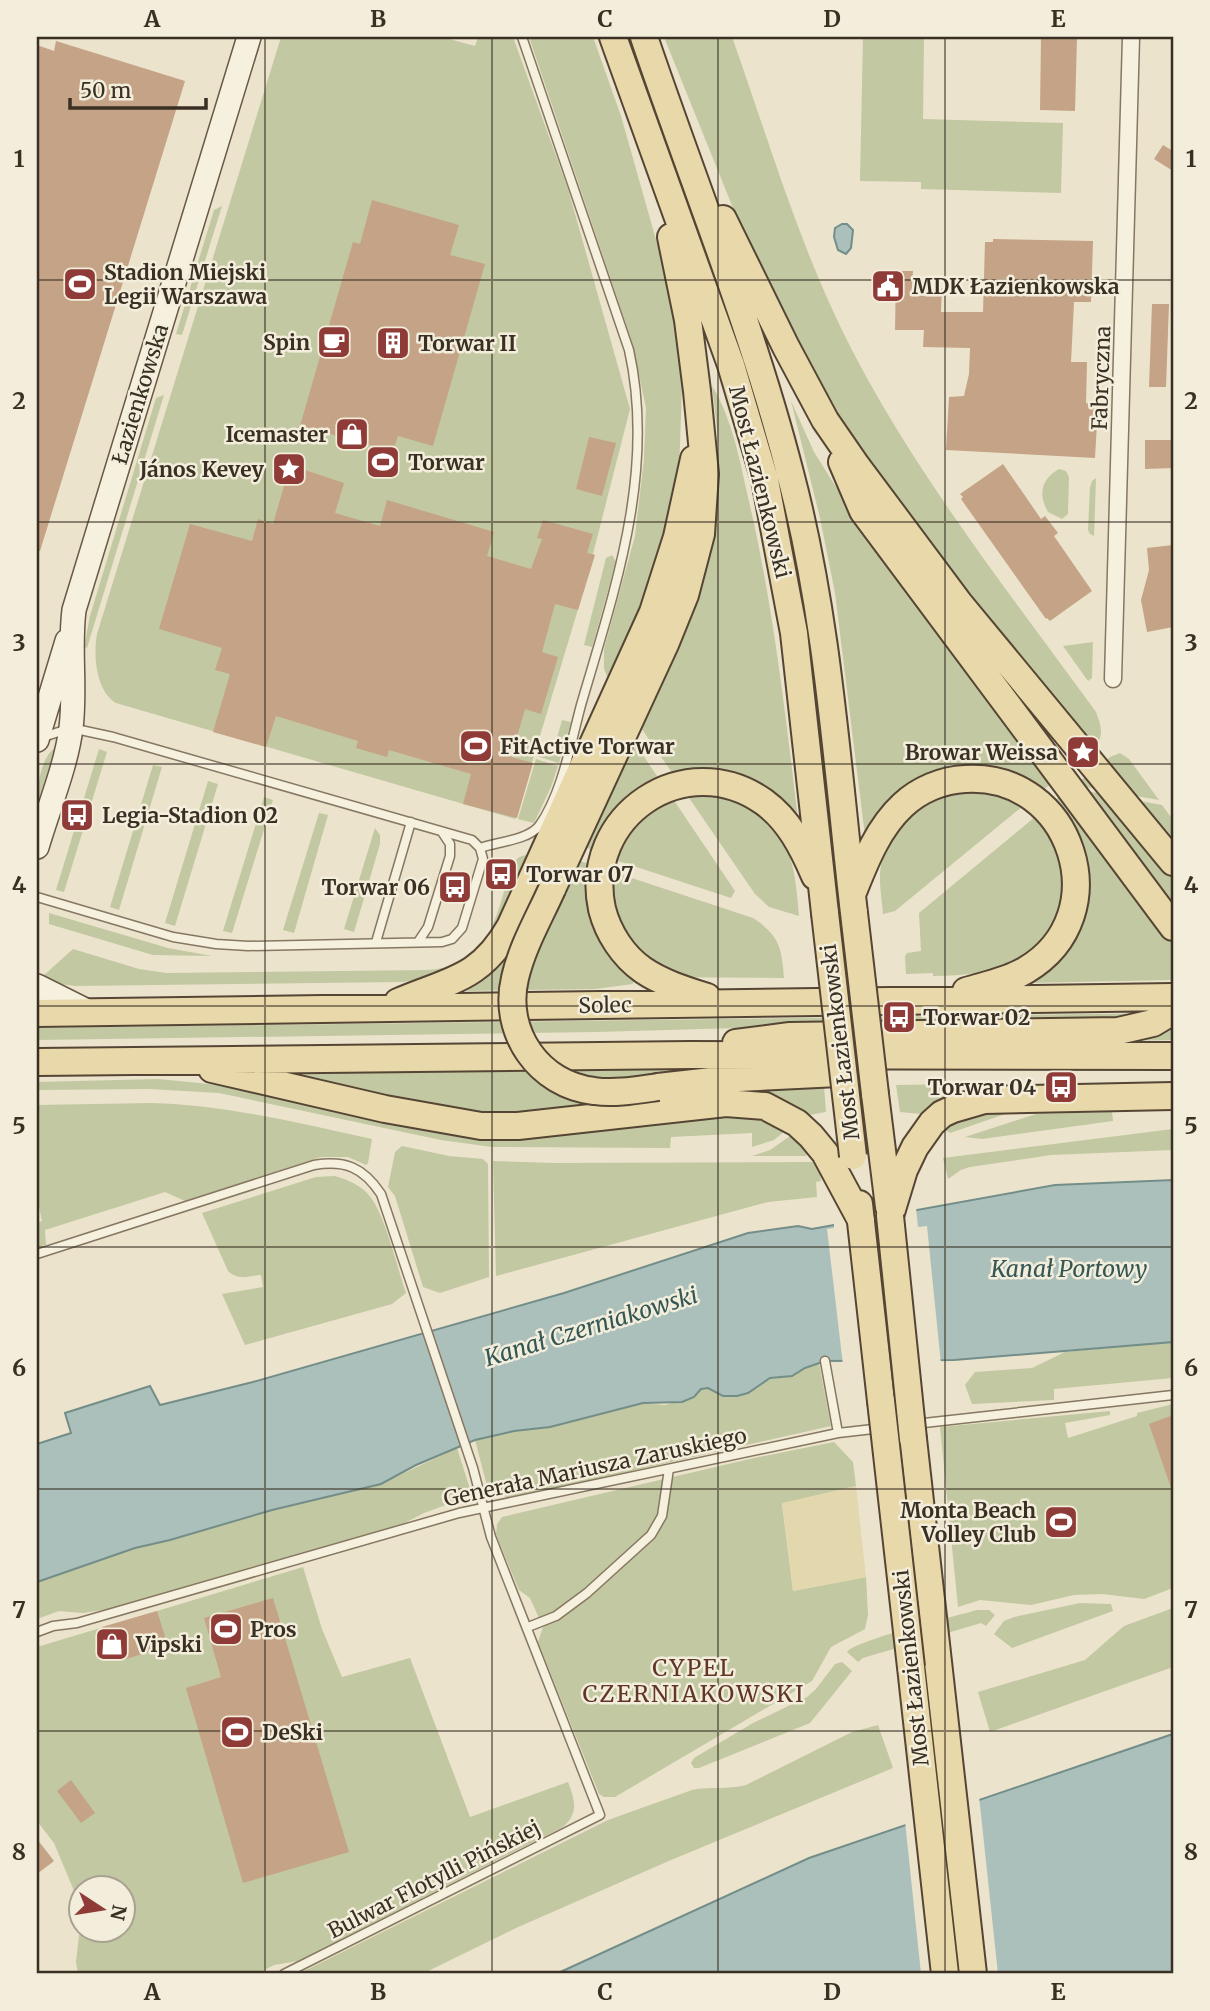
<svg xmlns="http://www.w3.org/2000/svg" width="1210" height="2011" viewBox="0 0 1210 2011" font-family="Merriweather,serif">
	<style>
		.green { fill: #c2c8a1 }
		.sand { fill: #e3d7ad }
		.water { fill: #acc0bb; stroke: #738e89; stroke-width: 2 }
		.pier { fill: #ebe3cc }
		.building { fill: #c5a386 }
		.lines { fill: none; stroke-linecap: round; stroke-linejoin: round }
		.lane-casing { stroke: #867761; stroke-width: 11 }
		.street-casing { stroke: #867761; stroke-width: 19 }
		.secondary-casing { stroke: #695844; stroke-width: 26 }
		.primary-casing { stroke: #554535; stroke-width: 30 }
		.lane { stroke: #f6f0df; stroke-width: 8 }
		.street { stroke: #f6f0df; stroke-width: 16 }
		.secondary { stroke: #f6f0df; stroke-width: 23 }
		.primary { stroke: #e9d8a9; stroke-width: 26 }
		.primary-bridge-casing { stroke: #554535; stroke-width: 30; stroke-linecap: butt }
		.primary-bridge { stroke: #e9d8a9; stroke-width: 26 }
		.grid { fill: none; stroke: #392f23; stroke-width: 2; stroke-opacity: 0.55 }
		.labels { text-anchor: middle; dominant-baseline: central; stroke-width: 5; stroke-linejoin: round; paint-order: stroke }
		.poi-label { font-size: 21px; font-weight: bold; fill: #392f23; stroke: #f3eddb; text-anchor: start }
		.street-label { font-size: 21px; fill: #392f23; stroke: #f3eddb }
		.water-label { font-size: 23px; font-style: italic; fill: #345756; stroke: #f3eddb }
		.neighbourhood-label { font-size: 23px; letter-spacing: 2px; fill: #613627; stroke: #f3eddb }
		.neatline { fill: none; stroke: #392f23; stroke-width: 2.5 }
		.grid-label { font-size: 23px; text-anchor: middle; font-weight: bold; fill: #392f23 }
	</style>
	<rect width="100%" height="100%" fill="#ebe3cc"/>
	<path class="green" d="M281 37H442L475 46 478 37H513L568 189 630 409 593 554 594 556 515 819 116 703C96 691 93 655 97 634Z
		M529 37H593L621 116 664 268 675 313 682 386 679 473 659 569 610 683 604 669V649L635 536 644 459 646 408 632 342Z
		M664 37H732C763 124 790 215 828 300 892 445 1003 584 1096 712 1101 726 1105 735 1094 748L970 598 865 461 814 380 756 265Z
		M863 37H924L923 119 1063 123 1061 193 921 189V182L860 181Z
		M222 206 182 335 176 334 214 210Z
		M712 386C732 418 740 461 748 497 773 603 785 711 798 819L673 774 639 725 716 508 719 447Z
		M164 395 87 648 84 647 90 616 156 398Z
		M791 401 814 452 841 495 1052 783 1043 790 1006 771 967 766 865 836 835 593 820 518Z
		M1059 469 1066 471 1069 477 1068 514 1062 519 1048 512C1038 495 1041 479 1059 469Z
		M1096 478 1094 536 1090 534 1088 530 1090 487 1092 481Z
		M612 555 616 562 592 647 584 645 606 558Z
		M1093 642 1092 678 1088 681 1063 646Z
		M562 720 571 722 559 763 536 756 538 752 552 756Z
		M633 740 659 779 593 850 584 847Z
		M56 747V749L37 813C37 793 38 759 56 747Z
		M99 749 107 752 64 892 56 890Z
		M1120 753 1129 759 1159 800 1075 785 1110 757Z
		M536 759 558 766 551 787 534 823 518 819Z
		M153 765 162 767 119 910 110 907Z
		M208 781 218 784 175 926 165 923Z
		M1070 788 1162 805 1173 820V911L1165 933 1173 943V980L1027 983 1088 878 1087 869 1064 872C1063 886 1064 907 1058 920 1033 969 983 975 933 976V973L906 974 905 956 907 953 921 951 919 913Z
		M965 790 996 793 1023 806 895 911 883 914C882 899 878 881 881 865 887 836 911 807 938 797 947 794 956 792 965 790Z
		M698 794C737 797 778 816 790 857 796 876 797 896 799 916L769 907 755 894 687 795Z
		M264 797 273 800 232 933 223 931Z
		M673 799 735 891 731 898 615 860C627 826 643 816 673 799Z
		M319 813 328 815 294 933 283 930Z
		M375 828 380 835V844L354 932 344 929Z
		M536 852 507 912 479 954 434 977 402 982 75 986 61 984 42 977 73 949 139 969 166 973 428 970C492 967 497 912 512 864L519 857Z
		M559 854 753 918C779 935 782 948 784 978L633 977V984L595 989 468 991 466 989 490 972Z
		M49 913 168 948 212 956 153 955 49 924Z
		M1173 1013V1040L1050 1042 804 1026 596 1032 37 1040V1028Z
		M525 1064 655 1099 516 1116 458 1113 282 1073 319 1068Z
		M555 1065 738 1067 613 1081 583 1079Z
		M158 1079 240 1087 449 1132 733 1114 753 1115 786 1130 774 1140 752 1147V1133L671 1137 670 1148 492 1147 441 1140 219 1093 149 1089 37 1090V1082Z
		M965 1084 922 1114 900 1112 896 1085Z
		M824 1086 826 1112 809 1115 784 1100 757 1093V1087Z
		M151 1103C226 1105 299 1123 372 1139L368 1163 366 1165 348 1157H321L185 1201 165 1192 45 1230 46 1245 37 1247V1223L42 1221 39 1206H37V1105Z
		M977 1111H1014L950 1133 942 1128Z
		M1112 1112 1113 1121 982 1139 965 1137 1036 1114Z
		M1173 1129V1150L1051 1155 970 1167 961 1170 948 1179 943 1158Z
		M793 1134 810 1151 806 1156H752L770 1150Z
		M402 1146 449 1156 483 1159 488 1164 489 1277 440 1293 423 1287 395 1196 388 1187 395 1152Z
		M493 1161 553 1163 813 1162 819 1164 821 1181 816 1182 817 1197 768 1202 496 1276Z
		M335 1176C345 1179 356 1183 365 1191 384 1207 397 1268 406 1293L392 1304 245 1345 222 1294 263 1287 261 1275C248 1276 239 1281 228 1271L202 1213 316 1177Z
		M1173 1342V1378L1054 1389V1400L972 1404 965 1385 975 1372 1032 1368 1065 1352Z
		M819 1363 831 1426 511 1498 495 1494 487 1486 475 1440 514 1431 550 1427 643 1403 665 1405 693 1397 701 1389 708 1388 723 1396 770 1378 792 1376 805 1368Z
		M1173 1404V1588L1144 1599 1102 1594 1074 1595 1031 1605 980 1600 958 1607 940 1427 1110 1411V1415L1065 1423 1068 1438 1137 1416V1413Z
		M834 1442 853 1462 856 1486 782 1504 793 1591 866 1577 868 1615 865 1629 831 1647 812 1681 615 1797H604L599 1794 538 1642 543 1627 530 1598 519 1590 496 1535 497 1524 502 1517 754 1458Z
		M457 1448 470 1489 465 1498 424 1513 399 1526 117 1608 83 1613 59 1611 37 1619V1582L135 1548 170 1540 272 1510 381 1484Z
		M303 1567 322 1629 342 1677 410 1658 470 1817 568 1782C575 1800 579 1813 563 1827L298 1961 274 1965 257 1974H78L76 1962 80 1927V1930H122V1888H80V1905L54 1843 37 1821V1647Z
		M1080 1603 1111 1604 1113 1611 1012 1648 994 1634 1004 1621 1014 1617Z
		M1173 1608V1667L990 1732 978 1692 1085 1660 1124 1626Z
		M977 1610H989L995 1615 986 1626 981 1623 863 1658 858 1662 847 1652C856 1640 956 1616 977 1610Z
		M842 1662 852 1671 810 1723 699 1768H694L691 1763 694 1758 753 1723 807 1697 816 1689 835 1664Z
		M878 1725 893 1768 671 1860 516 1928 422 1974H298L608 1820 692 1790C710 1786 728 1790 746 1785L852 1732Z"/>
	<path class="sand" d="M856 1486 866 1577 793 1591 782 1503Z"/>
	<path class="water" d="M842 224H847L853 230 851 248 846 254 838 250 834 237 835 228Z
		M1173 1180V1342L954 1360 825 1361 805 1368 792 1376 770 1378 748 1393 737 1396H723L708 1388 701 1389 694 1397 682 1402 643 1403 550 1427 514 1431 475 1440 416 1465 381 1484 272 1510 170 1540 135 1548 37 1582V1444L71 1433 65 1413 150 1386 160 1405 253 1382 564 1293 748 1233 798 1226 812 1229 1055 1185Z
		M1173 1734V1974H556L809 1858Z"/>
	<path class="pier" d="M916 1208 918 1227 927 1226 941 1364 843 1365 827 1229 834 1228V1222Z
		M979 1796 998 1974H921L905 1821Z"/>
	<path class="building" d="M1041 37H1077L1075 111 1040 110Z
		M56 41 185 81 40 551H37V45L54 51Z
		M1163 145 1173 151V171L1154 159Z
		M372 200 459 225 450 255 485 264 433 446 398 436 393 451 300 426 353 242 360 244Z
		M993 239 1093 241 1091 302H1074L1071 362H1087L1086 403 1098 406 1095 458 946 450 949 397 964 396 969 374 970 348 923 347 924 330H895L896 271H913L912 288H942L941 312H983L985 242H993Z
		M1152 304H1169L1166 387H1149Z
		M589 437 616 443 602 496 576 489Z
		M1145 440H1173V468L1145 469Z
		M1003 464 1041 519 1045 516 1058 533 1054 536 1092 591 1050 621 1047 618 1046 619 961 499 963 497 960 494Z
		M290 465 344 483 335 513 380 526 387 500 494 532 487 556 531 569 542 539 537 538 543 520 593 534 587 553 595 555 578 610 555 604 542 652 558 657 541 714 525 709 511 757 533 763 517 818 463 804 471 774 389 750 387 757 356 748 358 741 276 716 266 747 213 732 230 674 215 670 222 648 159 629 190 524 252 541 258 519 273 524Z
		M1173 545V627L1147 632 1141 600 1149 570 1147 548Z
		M1173 1415V1487L1171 1488 1149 1424Z
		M273 1598 349 1852 243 1883 186 1688 221 1677 204 1618Z
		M157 1611 168 1646 123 1660 122 1656 112 1660 102 1627Z
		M71 1780 95 1813 81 1823 57 1791Z
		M37 1839 54 1861 37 1874Z"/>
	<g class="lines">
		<g class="lane-casing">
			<path id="lane" d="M480 848C497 842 528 840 539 826 562 794 571 742 581 705 615 589 656 471 629 350L522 37
				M37 897 173 937 216 944 248 946 442 942 452 939 462 928 483 859 480 848 472 840 113 737 71 728 43 737
				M376 942 411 822
				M418 942 428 927 450 856V844L442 832
				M37 1254 314 1165C345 1160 363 1167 381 1194L473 1468 491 1537 600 1815 284 1974
				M825 1361 838 1433
				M915 1424 1173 1395
				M528 1627 556 1616 587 1593 651 1535 662 1516 669 1469
				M37 1632 53 1626 77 1623 459 1513 838 1433 882 1428"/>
		</g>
		<g class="street-casing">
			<path id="street" d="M1113 679 1131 37"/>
		</g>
		<g class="secondary-casing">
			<path id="secondary" d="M37 740 67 641
				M37 847C48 809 66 767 71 728 76 688 69 649 74 610L249 37
				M37 986 89 1012"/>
		</g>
		<g class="primary-casing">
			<path id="primary" d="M613 37 731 365 765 480 794 633 825 913
				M644 37C693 182 752 325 790 473 828 616 837 766 854 913
				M723 219 786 347 825 420 856 465 959 603 1173 862
				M842 462 863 511 1173 927
				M552 889 666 642 685 595 701 534 705 474 697 391 688 320 671 237
				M853 892C865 862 878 828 903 805 919 790 942 780 965 779 1072 772 1119 915 1026 970 1008 981 986 985 966 991
				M707 997C685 990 662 983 643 970 623 956 608 933 602 909 582 816 685 746 764 802 789 820 803 848 815 876
				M398 1002C449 980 480 980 510 927L653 612 677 537 694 459
				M37 1013 1173 997
				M736 1043 790 1036 1118 1031 1153 1023 1173 1011
				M37 1062 690 1055 1173 1056
				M212 1069 385 1109 481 1126H518L726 1103 765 1106 797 1123 811 1136 825 1153 861 1220
				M658 1087 739 1078 859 1072
				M875 1094 889 1207
				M859 1204 881 1401
				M890 1216 904 1170 915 1147 932 1123 942 1114 953 1109 984 1100 1173 1096
				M913 1439 973 1974
				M911 1667 945 1974"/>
		</g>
		<use href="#lane" class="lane"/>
		<use href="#street" class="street"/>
		<use href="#secondary" class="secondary"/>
		<use href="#primary" class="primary"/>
		<g class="primary-bridge-casing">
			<path id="primary-bridge" d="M552 889C539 918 522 947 515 978 502 1032 539 1085 594 1091 615 1094 637 1090 658 1087
				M825 913 853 1156
				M854 913 875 1094
				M890 1216 913 1439
				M881 1401 911 1667"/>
		</g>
		<use href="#primary-bridge" class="primary-bridge"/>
	</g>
	<path class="grid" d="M265 37V1974M492 37V1974M718 37V1974M945 37V1974M37 280H1173M37 522H1173M37 764H1173M37 1006H1173M37 1247H1173M37 1489H1173M37 1731H1173"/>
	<defs>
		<g id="stadium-square" transform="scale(1.75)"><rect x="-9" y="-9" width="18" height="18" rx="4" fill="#8f3b38" stroke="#f3eddb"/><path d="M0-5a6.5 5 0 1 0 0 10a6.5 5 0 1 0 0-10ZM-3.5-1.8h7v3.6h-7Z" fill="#fff"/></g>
		<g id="civic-square" transform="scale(1.75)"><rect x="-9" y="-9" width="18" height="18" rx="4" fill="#8f3b38" stroke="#f3eddb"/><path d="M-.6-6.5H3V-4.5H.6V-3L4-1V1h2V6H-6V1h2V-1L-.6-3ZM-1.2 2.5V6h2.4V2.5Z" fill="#fff"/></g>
		<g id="cafe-square" transform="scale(1.75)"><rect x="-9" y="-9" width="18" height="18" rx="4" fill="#8f3b38" stroke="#f3eddb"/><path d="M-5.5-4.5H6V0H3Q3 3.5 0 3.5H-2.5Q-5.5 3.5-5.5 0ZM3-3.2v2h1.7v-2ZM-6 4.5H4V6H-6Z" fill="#fff"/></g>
		<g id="building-square" transform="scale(1.75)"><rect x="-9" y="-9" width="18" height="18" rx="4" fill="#8f3b38" stroke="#f3eddb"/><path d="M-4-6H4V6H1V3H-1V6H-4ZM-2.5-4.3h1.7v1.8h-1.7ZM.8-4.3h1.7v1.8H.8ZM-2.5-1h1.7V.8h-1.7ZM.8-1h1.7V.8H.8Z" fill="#fff"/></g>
		<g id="shop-square" transform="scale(1.75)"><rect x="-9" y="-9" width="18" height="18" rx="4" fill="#8f3b38" stroke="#f3eddb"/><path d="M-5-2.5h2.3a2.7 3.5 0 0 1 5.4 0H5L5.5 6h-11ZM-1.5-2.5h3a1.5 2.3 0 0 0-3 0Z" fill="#fff"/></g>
		<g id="sight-square" transform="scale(1.75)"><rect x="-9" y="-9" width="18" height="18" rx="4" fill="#8f3b38" stroke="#f3eddb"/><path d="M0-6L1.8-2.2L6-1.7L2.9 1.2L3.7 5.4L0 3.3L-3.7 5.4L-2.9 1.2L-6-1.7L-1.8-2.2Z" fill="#fff"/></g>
		<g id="bus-square" transform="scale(1.75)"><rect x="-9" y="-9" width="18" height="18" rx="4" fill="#8f3b38" stroke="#f3eddb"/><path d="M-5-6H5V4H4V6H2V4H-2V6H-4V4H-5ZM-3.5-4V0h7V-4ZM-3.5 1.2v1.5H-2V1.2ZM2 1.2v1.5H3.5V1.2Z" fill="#fff"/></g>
	</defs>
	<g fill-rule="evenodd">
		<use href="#stadium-square" x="80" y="284"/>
		<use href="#civic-square" x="888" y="286"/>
		<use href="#cafe-square" x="334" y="342"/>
		<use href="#building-square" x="393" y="343"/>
		<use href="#shop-square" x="352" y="434"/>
		<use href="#stadium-square" x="383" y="462"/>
		<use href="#sight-square" x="289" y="469"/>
		<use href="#stadium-square" x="476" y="746"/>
		<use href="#sight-square" x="1083" y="752"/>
		<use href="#bus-square" x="77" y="815"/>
		<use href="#bus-square" x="501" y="874"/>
		<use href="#bus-square" x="455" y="887"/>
		<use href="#bus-square" x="899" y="1017"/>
		<use href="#bus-square" x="1061" y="1087"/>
		<use href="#stadium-square" x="1061" y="1522"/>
		<use href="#stadium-square" x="226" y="1629"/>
		<use href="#shop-square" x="112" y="1644"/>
		<use href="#stadium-square" x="237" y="1732"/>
	</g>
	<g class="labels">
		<g class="poi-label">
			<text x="104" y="272">Stadion Miejski<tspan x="104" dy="24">Legii Warszawa</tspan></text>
			<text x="912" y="286">MDK Łazienkowska</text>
			<text x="310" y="342" text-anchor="end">Spin</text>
			<text x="418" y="343">Torwar II</text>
			<text x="328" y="434" text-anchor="end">Icemaster</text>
			<text x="408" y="462">Torwar</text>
			<text x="264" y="469" text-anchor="end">János Kevey</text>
			<text x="500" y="746">FitActive Torwar</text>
			<text x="1058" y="752" text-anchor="end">Browar Weissa</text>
			<text x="102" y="815">Legia-Stadion 02</text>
			<text x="526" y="874">Torwar 07</text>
			<text x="430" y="887" text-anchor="end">Torwar 06</text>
			<text x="923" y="1017">Torwar 02</text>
			<text x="1036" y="1087" text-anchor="end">Torwar 04</text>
			<text x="1036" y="1510" text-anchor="end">Monta Beach<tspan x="1036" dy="24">Volley Club</tspan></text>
			<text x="250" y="1629">Pros</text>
			<text x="136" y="1644">Vipski</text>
			<text x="262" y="1732">DeSki</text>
		</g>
		<g class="street-label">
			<text transform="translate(1101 378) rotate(-88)">Fabryczna</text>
			<text transform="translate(140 394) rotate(-73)">Łazienkowska</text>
			<text transform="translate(760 482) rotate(76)">Most Łazienkowski</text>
			<text transform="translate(605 1005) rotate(-1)">Solec</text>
			<text transform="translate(840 1042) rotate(-97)">Most Łazienkowski</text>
			<text transform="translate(595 1467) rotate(-12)">Generała Mariusza Zaruskiego</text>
			<text transform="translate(911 1668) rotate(-96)">Most Łazienkowski</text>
			<text transform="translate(434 1879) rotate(-27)">Bulwar Flotylli Pińskiej</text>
		</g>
		<g class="water-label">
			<text x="1069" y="1268">Kanał Portowy</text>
			<text transform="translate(591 1326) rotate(-17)">Kanał Czerniakowski</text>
		</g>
		<g class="neighbourhood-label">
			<text x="694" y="1667">CYPEL<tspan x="694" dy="26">CZERNIAKOWSKI</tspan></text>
		</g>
	</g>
	<rect width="1210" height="2011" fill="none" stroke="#f3eddb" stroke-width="77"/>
	<g transform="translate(102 1909) rotate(102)"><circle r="33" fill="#f3eddb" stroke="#a9a191" stroke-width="2"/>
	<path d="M0-5L12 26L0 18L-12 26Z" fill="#8f3b38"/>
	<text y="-10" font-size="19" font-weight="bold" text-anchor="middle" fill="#392f23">N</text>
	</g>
	<path d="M70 98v10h136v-10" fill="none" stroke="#392f23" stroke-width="3.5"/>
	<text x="80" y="98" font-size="21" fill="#392f23" stroke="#f3eddb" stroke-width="5" paint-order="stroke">50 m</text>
	<rect x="38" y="38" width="1134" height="1934" class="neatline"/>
	<g class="grid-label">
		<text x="152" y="27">A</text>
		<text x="378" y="27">B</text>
		<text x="605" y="27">C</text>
		<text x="832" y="27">D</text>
		<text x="1058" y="27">E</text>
		<text x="19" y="167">1</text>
		<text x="1191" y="167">1</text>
		<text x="19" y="409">2</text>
		<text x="1191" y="409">2</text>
		<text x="19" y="651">3</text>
		<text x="1191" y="651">3</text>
		<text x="19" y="893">4</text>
		<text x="1191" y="893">4</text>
		<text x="19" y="1134">5</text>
		<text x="1191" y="1134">5</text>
		<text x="19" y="1376">6</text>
		<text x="1191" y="1376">6</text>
		<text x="19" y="1618">7</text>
		<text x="1191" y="1618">7</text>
		<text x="19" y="1860">8</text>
		<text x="1191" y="1860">8</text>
		<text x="152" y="2000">A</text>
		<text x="378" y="2000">B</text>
		<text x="605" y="2000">C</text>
		<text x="832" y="2000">D</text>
		<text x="1058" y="2000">E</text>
	</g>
</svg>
